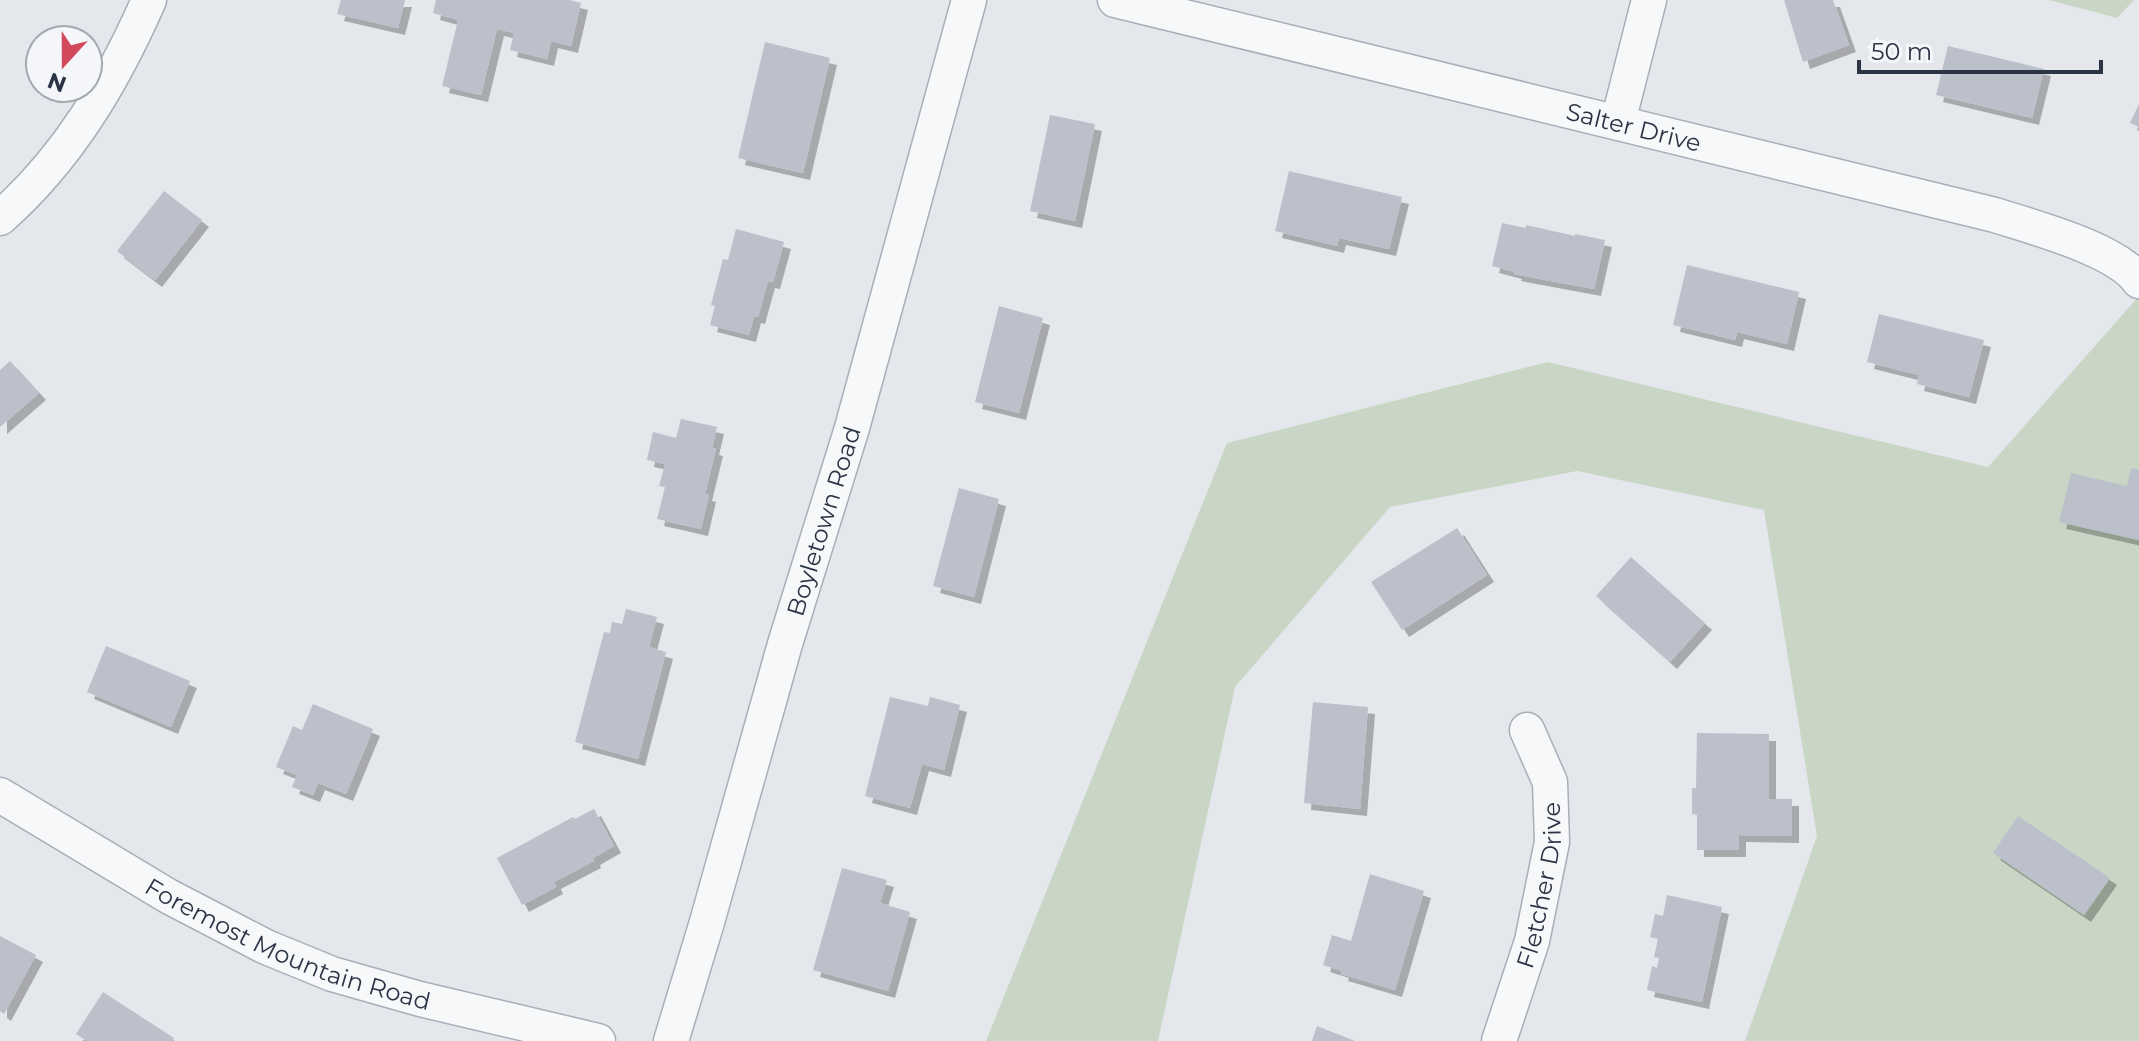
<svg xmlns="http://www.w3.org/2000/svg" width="2139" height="1041" viewBox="0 0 2139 1041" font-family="Montserrat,sans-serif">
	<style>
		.green { fill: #c9d6c5 }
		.building { fill: #bbc0ca; filter: url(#shadow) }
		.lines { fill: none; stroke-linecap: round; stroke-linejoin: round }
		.minor-casing { stroke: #a9aeb7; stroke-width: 37 }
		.minor { stroke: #f7f8fa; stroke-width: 34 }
		.labels { text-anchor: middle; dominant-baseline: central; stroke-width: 6; stroke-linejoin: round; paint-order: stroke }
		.street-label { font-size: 24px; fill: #2b3445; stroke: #f4f6f9 }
	</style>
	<defs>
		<filter id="shadow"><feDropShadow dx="7" dy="7" stdDeviation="0" flood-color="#0004"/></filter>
	</defs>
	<rect width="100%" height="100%" fill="#e4e7ec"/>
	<path class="green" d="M2049 0H2134L2117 18Z
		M2139 296V1041H1745L1817 836 1764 510 1577 471 1390 507 1235 687 1158 1041H986L1227 443 1548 362 1988 467Z"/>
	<path class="building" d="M341 0H405L398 28 337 14Z
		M436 0H569L581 3 571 46 551 41 547 59 510 50 514 33 497 29 481 95 442 86 458 20 433 13Z
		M1784 0H1833L1849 45 1803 62Z
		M765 42 830 58 803 173 738 158Z
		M1948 46 2044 69 2032 118 1936 95Z
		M2139 104V127L2130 123Z
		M1050 115 1095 124 1075 221 1030 211Z
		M1289 171 1402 197 1389 249 1339 238 1337 246 1275 231Z
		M164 191 202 220 155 280 117 251Z
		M1502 223 1526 228V225L1575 236V234L1605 240 1594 289 1514 274 1515 272 1492 266Z
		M736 229 784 242 773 282 768 281 758 317 754 316 749 335 710 325 715 306 711 305 723 259 728 260Z
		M1687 265 1799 292 1787 344 1737 332 1735 340 1673 325Z
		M999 306 1043 318 1019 413 975 402Z
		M1879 314 1984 340 1969 397 1917 384 1919 375 1867 362Z
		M10 361 39 393 0 427V370Z
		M681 419 717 427 712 448 716 449 705 494 709 495 701 529 657 519 665 487 659 486 665 464 647 460 653 432 676 438Z
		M2131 468 2139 470V540L2059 522 2071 473 2127 486Z
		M959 488 999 499 974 597 933 586Z
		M1457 528 1487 575 1402 630 1371 582Z
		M1631 557 1705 623 1670 662 1596 596Z
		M626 609 657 617 649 647 666 652 638 759 575 742 604 632 610 633 612 622 622 624Z
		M106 646 190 681 171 727 87 692Z
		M890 697 928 706 930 697 960 705 944 770 922 764 910 808 865 796Z
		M1313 702 1368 707 1360 809 1304 803Z
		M313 704 373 729 346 794 318 783 313 795 292 787 297 775 276 767 293 726 302 730Z
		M1697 733 1769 734V799H1792V836L1739 835V850H1697V815L1692 814V788H1696Z
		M594 809 614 846 593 858 594 861 554 882 556 887 522 905 497 858 573 817 575 819Z
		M2018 816 2110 878 2084 915 1993 853Z
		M842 868 887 880 880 903 910 912 888 991 813 970Z
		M1370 874 1424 891 1395 990 1341 974 1342 971 1323 965 1332 935 1351 941Z
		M1667 895 1722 907 1702 1002 1647 990 1652 966 1657 968 1659 958 1654 957 1658 939 1650 937 1655 914 1663 916Z
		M0 936 36 955 4 1014 0 1011Z
		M103 992 174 1038 172 1041H87L76 1034Z
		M1317 1026 1355 1041H1312Z"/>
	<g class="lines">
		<g class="minor-casing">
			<g id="minor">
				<path id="s1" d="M1115 0 1995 215C2032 227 2117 249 2139 281"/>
				<path d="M1618 122 1649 0"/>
				<path d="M0 218C68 158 113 82 149 0"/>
				<path id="s2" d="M0 795 168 896 266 947 332 974 420 999 598 1041"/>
				<path id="s3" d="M671 1041 707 922 785 644 852 428 969 0"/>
				<path id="s4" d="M1499 1041 1532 941 1552 842 1550 782 1527 730"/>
			</g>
		</g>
		<use href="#minor" class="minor"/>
	</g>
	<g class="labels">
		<g class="street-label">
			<text stroke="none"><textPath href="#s1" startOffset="534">Salter Drive</textPath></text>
			<text stroke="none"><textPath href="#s3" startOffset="542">Boyletown Road</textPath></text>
			<text stroke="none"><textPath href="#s4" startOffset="162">Fletcher Drive</textPath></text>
			<text stroke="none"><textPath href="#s2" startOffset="326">Foremost Mountain Road</textPath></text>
		</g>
	</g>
	<g transform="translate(64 64) rotate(201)"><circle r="38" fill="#f4f6f9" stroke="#a4a8b1" stroke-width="2"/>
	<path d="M0-6L14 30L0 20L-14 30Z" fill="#d1495b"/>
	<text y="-12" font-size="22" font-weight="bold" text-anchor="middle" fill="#2b3445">N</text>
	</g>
	<path d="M1859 60v12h242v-12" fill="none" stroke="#2b3445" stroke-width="4"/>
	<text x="1871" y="60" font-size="24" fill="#2b3445" stroke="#f4f6f9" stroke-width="6" paint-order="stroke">50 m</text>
</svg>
